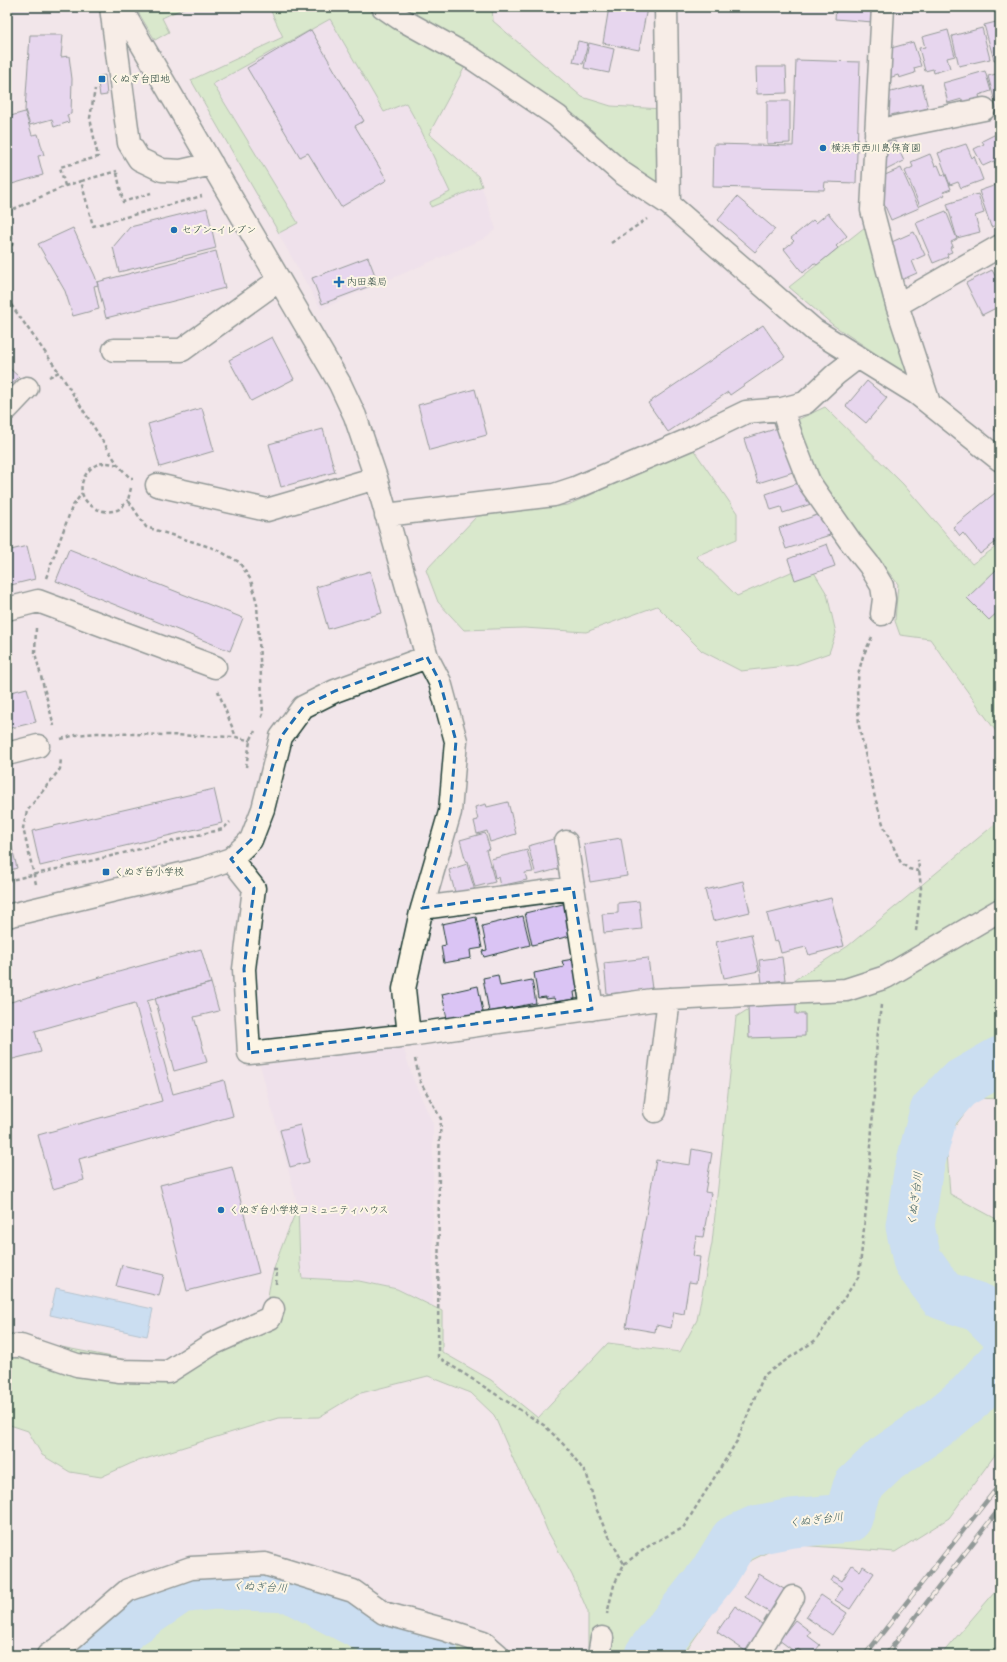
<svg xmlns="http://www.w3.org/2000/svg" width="1007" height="1662" viewBox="0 0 1007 1662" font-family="Pangolin,'Klee One',sans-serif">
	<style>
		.built { fill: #ebdced }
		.green { fill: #baeaa9; stroke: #6c946e }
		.water { fill: #9bd4fb; stroke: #6998ab }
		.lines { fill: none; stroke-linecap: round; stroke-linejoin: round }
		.river { stroke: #9bd4fb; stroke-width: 49 }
		.building { fill: #dac4f4; stroke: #1f3d34 }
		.minor-casing { stroke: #1f3d34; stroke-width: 25 }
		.path { stroke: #1f3d34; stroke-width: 2.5; stroke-dasharray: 4 3; stroke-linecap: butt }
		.minor { stroke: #fcf5e5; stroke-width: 22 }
		.rail-casing { stroke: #1f3d34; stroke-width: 4.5 }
		.rail { stroke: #fcf5e5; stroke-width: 3; stroke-dasharray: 9; stroke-linecap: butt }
		.marked { fill: none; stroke: #1f6fb2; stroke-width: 3; stroke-dasharray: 8 5; stroke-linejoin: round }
		.poi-dot { fill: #1f6fb2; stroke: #fcf5e5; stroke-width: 1.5 }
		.labels { text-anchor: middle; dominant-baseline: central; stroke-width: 4; stroke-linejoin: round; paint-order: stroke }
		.poi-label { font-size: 10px; fill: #1f3d34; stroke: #fcf5e5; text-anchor: start }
		.water-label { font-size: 11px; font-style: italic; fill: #385b5c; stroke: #fcf5e5 }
	</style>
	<rect width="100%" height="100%" fill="#f2e6ea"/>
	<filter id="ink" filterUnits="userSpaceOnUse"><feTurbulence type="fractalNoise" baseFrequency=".025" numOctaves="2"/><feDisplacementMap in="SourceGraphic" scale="8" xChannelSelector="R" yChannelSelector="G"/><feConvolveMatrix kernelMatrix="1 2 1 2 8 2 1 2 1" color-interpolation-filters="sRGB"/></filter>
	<g filter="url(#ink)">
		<path class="built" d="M351 7 420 128 478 176 496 229 483 239 321 309 191 80Z
			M403 1046 413 1079 433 1124V1307L397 1289 359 1281 302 1278 300 1265 298 1206 260 1065Z"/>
		<path class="green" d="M135 7H186L162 18 169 32 155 40Z
			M269 7H492L493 21 582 97 611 106 662 109 660 190 468 61 429 134 478 176 482 186 431 207 430 202 450 192 420 128 406 103 384 112 330 19 213 84 298 223 279 233 191 80 283 37Z
			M865 227 885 305 914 379 833 325 789 287Z
			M825 407 903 484 972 564 1000 544V737L930 639 900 635 895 621 898 584 831 500 795 421Z
			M693 449 737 513V539L696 556 737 596 809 564 827 594 836 633 829 653 795 665 741 671 702 651 657 606 586 632 524 628 464 630 438 602 426 570 477 516 568 505Z
			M1000 820V1099L976 1098 946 1138 950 1194 1000 1221V1448L949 1518 895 1552 784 1544 748 1562 683 1655H588V1612L572 1575 547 1530 534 1498 517 1468 494 1415 471 1393 428 1376 357 1394 319 1417 278 1418 132 1463 101 1477 70 1472 42 1455 28 1431 10 1425 7 1428V1340H26L163 1367 267 1310C268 1273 285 1240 298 1206L300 1265 302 1278 359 1281 397 1289 442 1311V1352L491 1380 538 1418 608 1343 680 1352 697 1320 712 1243 736 1017 848 946Z
			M262 1572 339 1592 487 1655H71L120 1616 180 1580Z
			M1000 1586V1655H941Z"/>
		<path class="water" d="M56 1288 153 1309 147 1336 50 1315Z"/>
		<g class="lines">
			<path class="river" d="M1000 1061 958 1085 934 1111 918 1173 910 1226 917 1260 942 1295 980 1308 1000 1328
				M94 1655 126 1626 180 1589 216 1585 290 1588 376 1633 434 1655
				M649 1655 714 1573 734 1540 756 1530 792 1523 848 1518 857 1487 886 1459 937 1424 970 1397 1000 1364"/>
		</g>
		<path class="building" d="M609 7 647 8 639 50 603 43Z
			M836 7H874L873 22 835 19Z
			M1000 21V59L994 60 984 25Z
			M982 28 990 59 959 66 952 36Z
			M311 30 364 121 355 126 387 180 341 207 308 153 300 157 247 68Z
			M948 30 955 56 947 58 950 68 934 73 933 69 925 71 919 48 925 47 922 37Z
			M30 35H63L61 57 69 56 72 79 71 114 67 115 69 122 54 127 52 119 30 125 25 110Z
			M578 41 588 43 583 64 573 62Z
			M913 42 921 66 914 68 915 73 899 78 898 75 889 78 884 50Z
			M589 43 614 49 609 73 584 68Z
			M796 60 860 62 856 183 825 182 824 190 713 187 714 144 793 146Z
			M756 67H786L787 93 757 94Z
			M985 71 991 91 979 95 980 99 963 104 962 99 948 103 943 83Z
			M1000 73V101L995 102 988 76Z
			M105 75 107 95 100 96 97 77Z
			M922 84 928 108 912 113 900 119 898 113 888 116 883 94Z
			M767 101H790V143L767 144Z
			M25 112 32 135 38 134 44 155 38 156 43 175 12 184 7 167V117Z
			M1000 132V167L997 169 994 161 983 166 974 149 984 144 982 141Z
			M895 141 904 161 886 170 876 149Z
			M966 144 972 158 974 156 983 180 961 188 958 182 950 185 938 153Z
			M930 154 935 166 938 165 942 175 945 174 951 189 943 192 945 195 920 206 905 171 913 167 911 162Z
			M901 168 919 208 891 220 881 197 884 196 876 179Z
			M1000 171V224L991 227 979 191 999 184 995 173Z
			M978 194 984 213 975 216 980 232 957 238 947 204Z
			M737 197 775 229 755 252 718 220Z
			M207 208 216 248 119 272 113 247 130 227Z
			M946 211 957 239 951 242 953 246 950 248 952 252 947 254 948 257 933 263 916 223Z
			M828 213 847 236 836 246 838 248 817 265 814 263 803 273 784 249 794 241 791 238 813 220 816 223Z
			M73 228 95 276 98 285 94 286 99 309 73 316 65 291 38 244Z
			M914 232 925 255 912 261 917 273 901 280 885 245Z
			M216 251 225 288 106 318 97 282Z
			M368 257 378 283 322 304 312 278Z
			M992 270 1000 285V306L982 315 966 283Z
			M763 325 785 357 730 395 728 392 668 432 648 403Z
			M272 337 294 379 251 401 229 360Z
			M7 366 19 377 7 390Z
			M867 381 887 398 866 423 846 406Z
			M475 389 487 435 430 450 418 405Z
			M202 408 214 451 160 467 148 424Z
			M1000 422V434L994 430Z
			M778 428 793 472 758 483 744 439Z
			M323 429 335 472 281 487 269 444Z
			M804 481 811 504 783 513 781 507 771 510 766 494Z
			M1000 489V539L980 554 963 533 960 536 953 527Z
			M823 513 830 535 786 549 779 528Z
			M827 544 835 566 795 580 788 559Z
			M27 546 35 579 7 586V551Z
			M69 549 243 618 230 651 56 581Z
			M998 568 1000 570V610L989 620 967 598Z
			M370 571 382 613 328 629 316 587Z
			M27 688 36 722 7 729V693Z
			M214 789 222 823 40 866 32 831Z
			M508 802 516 834 490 842 487 831 477 834 474 821 478 820 475 807 486 804 487 807Z
			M485 833 490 849 486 850 495 882 475 887 468 861 466 862 460 840Z
			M9 835 17 868 7 871V836Z
			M561 837 569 866 536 875 528 846Z
			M621 838 627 876 590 882 584 844Z
			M527 850 533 872 525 873 527 880 500 886 498 877 495 878 491 859Z
			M467 864 475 891 456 896 449 870Z
			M743 881 750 912 713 921 705 890Z
			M831 898 844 946 809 955 806 947 781 953 778 941 774 942 767 914Z
			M639 901 642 929 604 933 602 914 618 913V903Z
			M567 903 579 934 532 945 525 913Z
			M523 916 530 945 484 957 482 951 487 950 482 926Z
			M476 917 482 948 470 950 471 958 444 963 441 946 446 945 442 924Z
			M751 934 759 971 724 978 716 942Z
			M201 949 211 983 147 1001 173 1094 224 1080 233 1116 79 1159 84 1180 53 1189 38 1135 162 1101 135 1003 35 1031 41 1052 9 1060 7 1055V1003Z
			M782 957 785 980 762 983 759 960Z
			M579 958 585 990 574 992 575 999 555 1002 554 998 546 999V997L538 998 534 973 564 967 562 961Z
			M648 958 652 989 607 994 604 963Z
			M498 975 500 986 532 980 536 1003 489 1012 483 978Z
			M211 983 219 1011 194 1017 207 1062 174 1071 155 998Z
			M478 986 483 1012 447 1019 442 994Z
			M796 1002V1014H805V1036L749 1038 748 1005Z
			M300 1125 309 1162 290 1167 280 1130Z
			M692 1149 712 1153 705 1192 711 1193 703 1237 696 1236 693 1256 700 1257 696 1283 689 1282 684 1314 674 1312 671 1328 656 1325 655 1332 626 1327 656 1160 690 1165Z
			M232 1167 259 1273 187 1291 160 1185Z
			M122 1265 164 1275 159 1296 116 1286Z
			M852 1565 860 1571 863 1566 874 1573 850 1609 835 1600 843 1588 831 1581 834 1576 842 1581Z
			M759 1574 789 1592 775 1616 745 1597Z
			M821 1595 847 1613 832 1635 806 1617Z
			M735 1606 765 1626 747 1652 717 1632Z
			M795 1620 811 1632 808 1636 820 1645 812 1655H806L798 1649 795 1652 779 1640Z"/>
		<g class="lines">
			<g class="minor-casing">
				<path id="minor" d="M111 7 129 143 139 159 162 170 181 171 212 164
					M120 7C193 133 267 258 340 384L355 416 376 478 427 657 440 682 456 741 450 812 421 912 404 989 409 1035
					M383 7 399 18 473 59 557 116 622 173 669 204
					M666 7 669 204 814 330 916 393 1000 460
					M883 7 872 210 897 305 929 403
					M876 131 984 109
					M897 305 1000 246
					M114 350H182L279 280
					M7 409 27 388
					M782 409 793 441 809 482 850 541 870 566 882 586 884 599 882 614
					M157 485 267 510 376 478
					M386 515 554 495 575 488 688 440 746 412 782 409 805 403 836 374 858 357
					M7 609 38 601 215 667
					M7 754 38 746
					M566 842 592 1009
					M231 859 254 888 244 969 249 1053 409 1035 652 1000 846 990 886 977 1000 910
					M422 908 573 888
					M7 916 202 869 231 859 251 840 263 809 281 737 303 707 335 691 427 657
					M655 1111 669 999
					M7 1346H21L77 1365 120 1371 168 1372 212 1344 270 1318 273 1309
					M48 1655 70 1640 128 1590 191 1568 265 1564 353 1591 384 1613 446 1630 483 1642 498 1655
					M599 1655 602 1638
					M757 1655 793 1597"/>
			</g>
			<path class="path" d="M117 173 123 202 151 193
				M81 181 117 171
				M65 186 60 167 98 157 90 118 95 89
				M7 212 65 186 81 181 93 226 202 196
				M7 222 13 242 7 264
				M611 243 647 219
				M7 299 59 372
				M49 377 59 372 118 465 130 478H133
				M118 465C114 464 110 463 106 463 91 462 79 479 82 493 86 507 103 515 117 510 121 509 125 503 128 500
				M131 488 128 500 146 527 216 549 239 562 251 580 257 604 263 714 261 719
				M46 578 72 507 82 493
				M36 628 35 653 54 726
				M872 637 863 656 859 671 857 689 859 726 875 798 884 827 901 863 909 869 919 871
				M218 691 236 737
				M61 739 76 735 97 733 236 737 251 741
				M246 767 250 741 255 731
				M7 881 223 829 230 822
				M36 884 23 828 27 811 60 769 61 758
				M916 931 921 888 918 860
				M415 1059 420 1081 441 1119 439 1154 438 1357 545 1426 567 1448 587 1475 596 1508 604 1527 624 1564 614 1585 607 1614
				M273 1270H277L276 1284
				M624 1564 653 1543 683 1528 737 1441 764 1375 816 1340 859 1276 869 1180 877 1040 881 1005"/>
			<use href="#minor" class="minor"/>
			<g class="rail-casing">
				<path id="rail" d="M865 1655 1000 1484
					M886 1655 1000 1508"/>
			</g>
			<use href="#rail" class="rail"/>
		</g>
	</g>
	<path d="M0 0H1007V1662H0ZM427 657 440 682 456 741 450 812 422 908 573 888 592 1009 249 1053 244 969 254 888 231 859 251 840 281 737 303 707 335 691Z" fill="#f2e6ea" fill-opacity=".55" fill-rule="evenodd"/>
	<path class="marked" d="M427 657 440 682 456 741 450 812 422 908 573 888 592 1009 249 1053 244 969 254 888 231 859 251 840 281 737 303 707 335 691Z"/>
	<g class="poi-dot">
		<rect x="98" y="75" width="8" height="8" rx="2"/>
		<circle cx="823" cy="148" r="4"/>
		<circle cx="174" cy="230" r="4"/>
		<path d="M337 276h4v4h4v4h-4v4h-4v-4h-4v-4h4z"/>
		<rect x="102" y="868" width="8" height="8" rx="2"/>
		<circle cx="221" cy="1210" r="4"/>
	</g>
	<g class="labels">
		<g class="poi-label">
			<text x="110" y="79">くぬぎ台団地</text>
			<text x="831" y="148">横浜市西川島保育園</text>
			<text x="182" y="230">セブン-イレブン</text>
			<text x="347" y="282">内田薬局</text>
			<text x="114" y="872">くぬぎ台小学校</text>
			<text x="229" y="1210">くぬぎ台小学校コミュニティハウス</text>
		</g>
		<g class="water-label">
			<text transform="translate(915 1199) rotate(-83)">くぬぎ台川</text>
			<text transform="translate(816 1520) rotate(-7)">くぬぎ台川</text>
			<text transform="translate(260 1587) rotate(3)">くぬぎ台川</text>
		</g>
	</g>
	<rect width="1007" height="1662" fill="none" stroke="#fcf5e5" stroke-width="24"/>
	<rect x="12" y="12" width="983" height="1638" fill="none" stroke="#1f3d34" stroke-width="1.5" filter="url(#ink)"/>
</svg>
